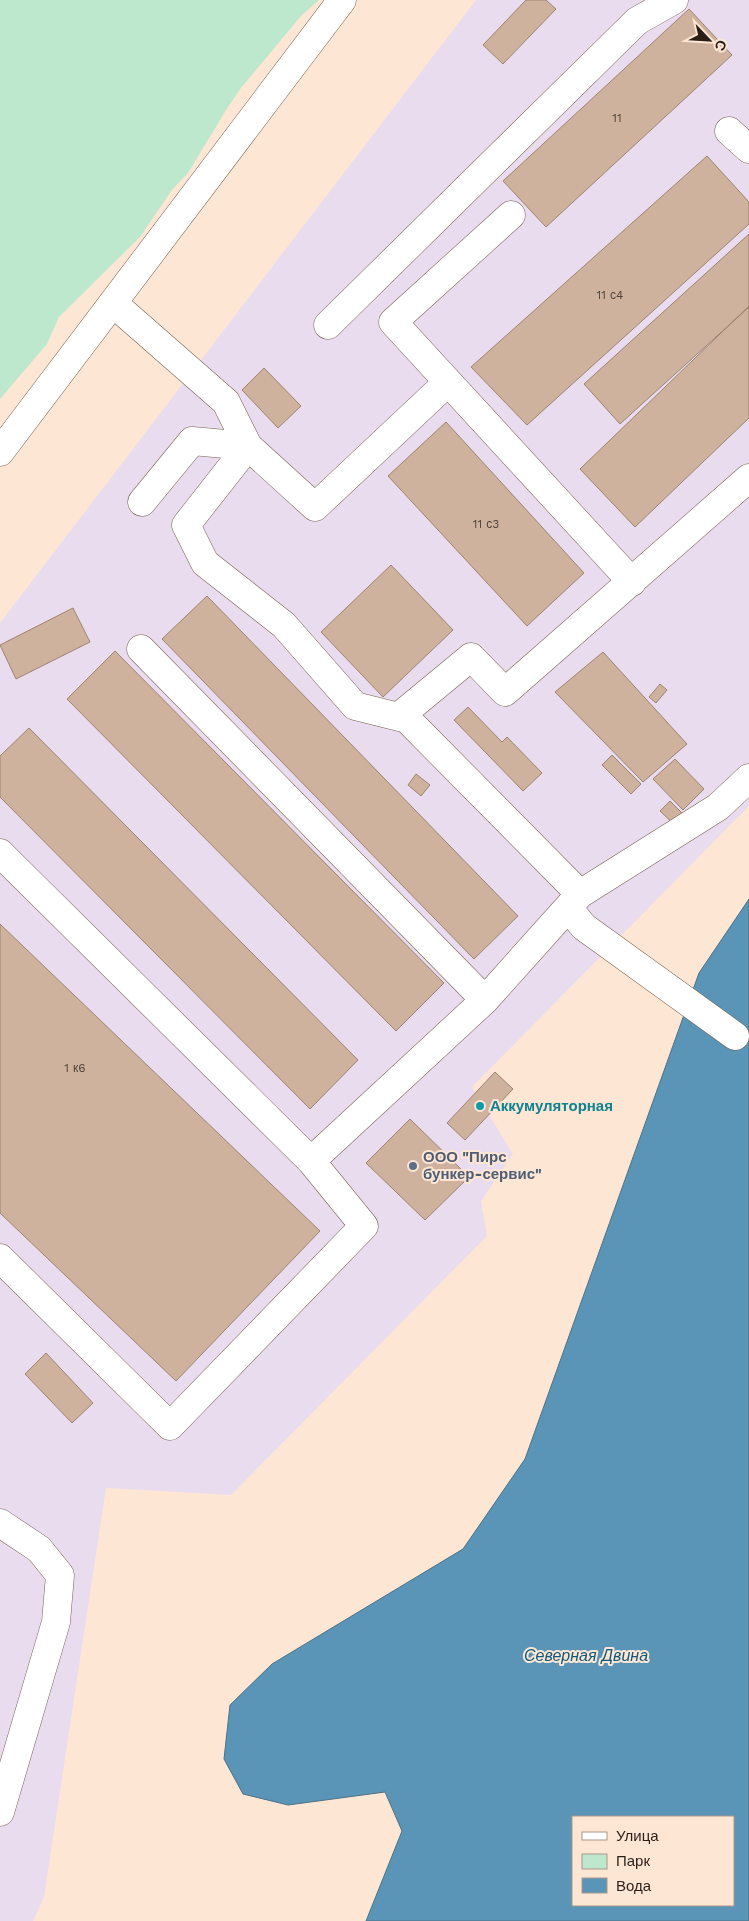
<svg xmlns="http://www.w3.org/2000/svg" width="749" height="1921" viewBox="0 0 749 1921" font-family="'Work Sans',sans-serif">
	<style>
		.industrial { fill: #eadcef }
		.green { fill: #bde8ce }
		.water { fill: #5a95b7; stroke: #4b7287; fill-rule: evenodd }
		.building { fill: #ceb29e; stroke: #9d836f }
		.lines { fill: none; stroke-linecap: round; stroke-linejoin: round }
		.minor-casing { stroke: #78604d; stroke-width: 29 }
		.minor { stroke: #fff; stroke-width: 28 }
		.culture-dot { fill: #0f9aa8; stroke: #fee6d5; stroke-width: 2 }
		.service-dot { fill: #5c6f8a; stroke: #fee6d5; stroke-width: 2 }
		.labels { text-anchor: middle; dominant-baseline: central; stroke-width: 4; stroke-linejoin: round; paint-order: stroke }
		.number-label { font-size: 12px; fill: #524439 }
		.culture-label { font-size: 15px; font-weight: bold; fill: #0d838f; stroke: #fee6d5; text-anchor: start }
		.service-label { font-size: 15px; font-weight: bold; fill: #4e5e75; stroke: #fee6d5; text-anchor: start }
		.water-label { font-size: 16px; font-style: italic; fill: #0f597c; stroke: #fee6d5 }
	</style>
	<rect width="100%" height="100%" fill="#fee6d5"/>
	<path class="industrial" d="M476 0H749V806L472 1087 513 1154 481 1201 487 1236 231 1495 106 1488 44 1897 33 1921H0V623Z"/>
	<path class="green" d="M0 0H319L301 16 241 88 228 107 188 173 172 190 140 237 59 317 47 344 0 399Z"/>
	<path class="water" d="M749 899V1921H366L402 1831 385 1792 288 1805 243 1794 224 1759 230 1705 272 1664 463 1549 525 1459 699 973ZM573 1817H733V1905H573Z"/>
	<path class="building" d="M526 0H546L556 9 503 64 483 45Z
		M689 9 732 55 546 227 503 181Z
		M707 156 749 202V224L527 425 471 367Z
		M749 234V307L620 424 584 384Z
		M749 306V418L635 527 580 469Z
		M264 368 301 406 278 428 242 390Z
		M446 422 584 573 527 626 388 476Z
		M391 565 453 630 383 697 321 632Z
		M207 596 518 916 474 959 162 639Z
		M73 608 90 642 16 679 0 645Z
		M115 651 444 983 396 1031 67 699Z
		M603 652 687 744 643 782 555 692Z
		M660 684 667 690 656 703 649 697Z
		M468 707 502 742 507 737 542 773 523 791 454 720Z
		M29 728 358 1060 310 1109 0 797V756Z
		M612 755 641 784 631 794 602 765Z
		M675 759 704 789 683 810 653 779Z
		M416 774 430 785 421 796 408 785Z
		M670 801 688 819 679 829 660 811Z
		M0 924 320 1231 176 1381 0 1213Z
		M495 1072 513 1089 465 1140 447 1123Z
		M410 1119 469 1177 425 1220 366 1163Z
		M46 1353 93 1403 72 1423 25 1374Z"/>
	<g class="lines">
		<g class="minor-casing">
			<path id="minor" d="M729 131 749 149
				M511 215 393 322 632 582
				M113 303 226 402 248 446 186 525 205 563 284 625 355 706 407 719
				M328 325 637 21 674 0
				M0 452 342 0
				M142 502 192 441 248 446 315 507 448 382
				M141 649 485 1000 311 1161
				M0 853 311 1161 364 1226 170 1426 0 1258
				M580 894 718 807 749 778
				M568 908 584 927 735 1036
				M485 1000 580 894 402 714 471 657 505 692 749 478
				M0 1523 39 1549 60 1575 56 1622 0 1812"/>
		</g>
		<use href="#minor" class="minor"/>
	</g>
	<circle class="culture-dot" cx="480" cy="1106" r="5"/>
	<circle class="service-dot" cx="413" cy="1166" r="5"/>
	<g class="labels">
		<g class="number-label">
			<text x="617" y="118">11</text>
			<text x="610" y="295">11 с4</text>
			<text x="486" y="524">11 с3</text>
			<text x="75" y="1068">1 к6</text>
		</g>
		<g class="culture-label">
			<text x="490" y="1106">Аккумуляторная</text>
		</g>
		<g class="service-label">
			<text x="423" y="1157">ООО "Пирс<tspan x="423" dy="17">бункер-сервис"</tspan></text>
		</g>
		<g class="water-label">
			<text x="586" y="1655">Северная Двина</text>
		</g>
	</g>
	<rect x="572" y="1816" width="162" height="90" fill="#fee6d5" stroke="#a99689"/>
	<rect x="582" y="1832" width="25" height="8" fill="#ffffff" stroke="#a99689"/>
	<text x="616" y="1841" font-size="15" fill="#291f17">Улица</text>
	<rect x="582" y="1854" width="25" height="15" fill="#bde8ce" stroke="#a99689"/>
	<text x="616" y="1866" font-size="15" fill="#291f17">Парк</text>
	<rect x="582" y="1878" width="25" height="15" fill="#5a95b7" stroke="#a99689"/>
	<text x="616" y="1891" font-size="15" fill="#291f17">Вода</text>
	<g transform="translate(709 40) rotate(115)" stroke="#fee6d5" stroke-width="4" paint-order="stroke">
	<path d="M0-4L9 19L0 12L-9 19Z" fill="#291f17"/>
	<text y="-8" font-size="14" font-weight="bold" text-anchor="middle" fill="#291f17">С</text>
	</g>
</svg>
